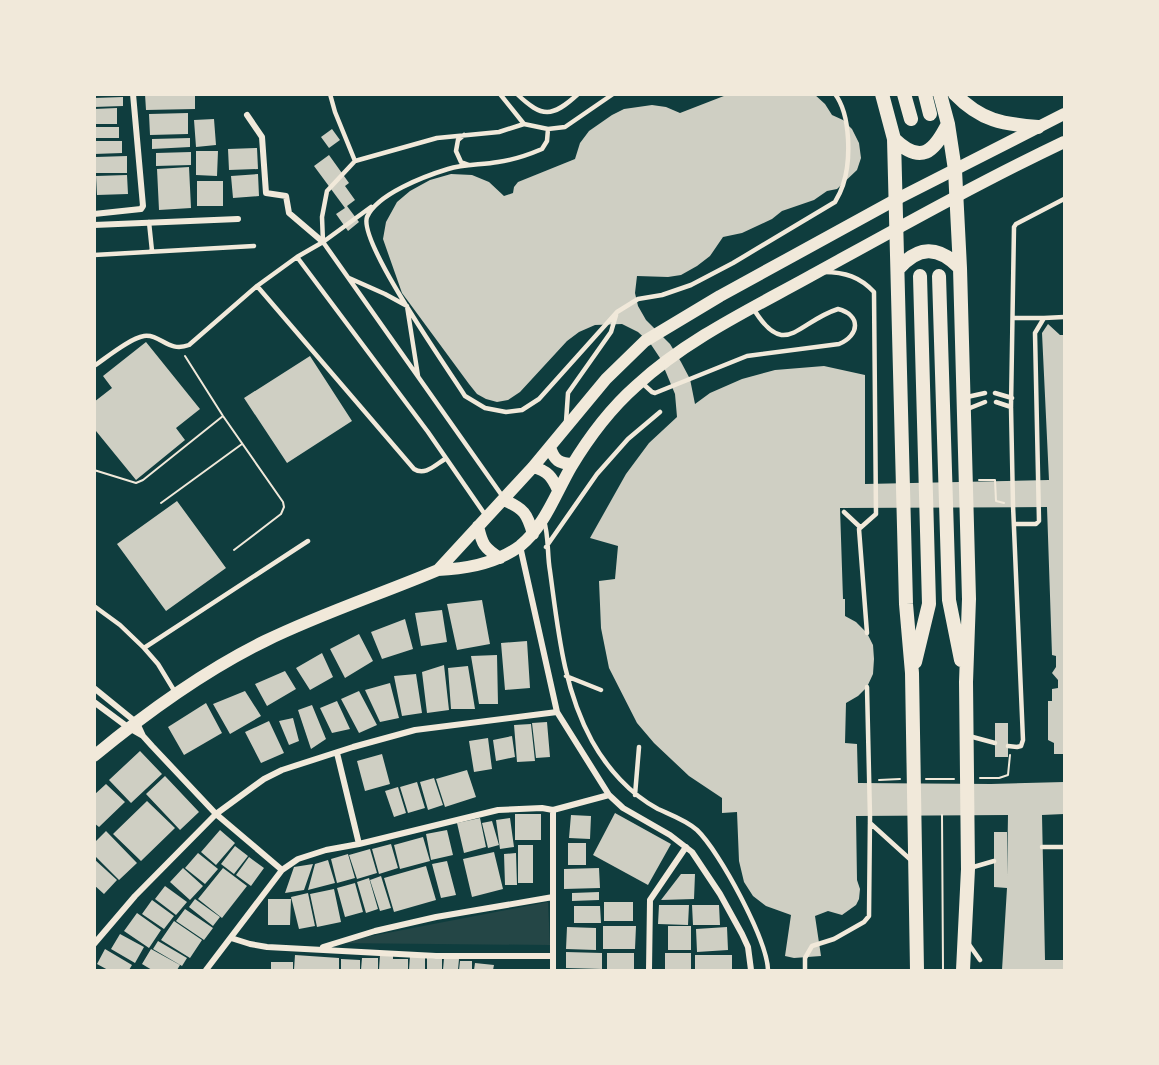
<svg xmlns="http://www.w3.org/2000/svg" width="1159" height="1065" viewBox="0 0 1159 1065" font-family="Spectral,serif">
	<style>
		.green { fill: #244646 }
		.building { fill: #cfcfc3 }
		.lines { fill: none; stroke-linecap: round; stroke-linejoin: round }
		.path { stroke: #f1e9da; stroke-width: 2 }
		.service { stroke: #f1e9da; stroke-width: 4.5 }
		.minor { stroke: #f1e9da; stroke-width: 6 }
		.secondary { stroke: #f1e9da; stroke-width: 12 }
		.trunk { stroke: #f1e9da; stroke-width: 14 }
	</style>
	<rect width="100%" height="100%" fill="#0f3d3e"/>
	<path class="green" d="M548 902 550 945 335 943Z"/>
	<path class="building" d="M145 94H195V109L146 110Z
		M729 94H814L825 104 832 115 843 120 852 129 859 143 861 158 857 170 837 189 827 191 814 200 782 211 772 219 742 233 723 237 710 256 697 266 681 275 668 277 637 276 635 293 638 306 646 320 670 344 681 362 690 379 695 404 710 393 742 379 775 370 824 366 865 375V484L1049 480 1042 333 1048 324 1060 335H1064V754H1054V743L1048 740V701H1052V689L1058 688V680L1052 673 1056 667V656L1052 655 1047 507 840 508 843 599H845V616L856 622 867 633 873 645 874 659 873 674 867 687 858 696 846 703 845 743 857 744 858 783 991 784 1064 782V814L1042 815 1045 960H1064V970H1002L1007 888 994 887V832H1007V876L1008 815 856 816 857 880 860 889 859 899 856 905 842 915 828 911 815 916 821 956 794 958 785 956 791 915 766 906 753 896 744 882 739 861 737 812 722 813V798L689 776 654 743 637 723 609 668 601 628 599 581 615 579 618 546 590 538 626 474 649 443 677 417 675 394 660 358 650 343 638 332 622 324 595 325 579 332 567 341 520 392 508 400 497 402 486 399 477 394 469 384 402 293 383 239 386 222 397 202 410 191 430 180 451 174 472 175 489 182 504 196 513 193 514 187 518 182 575 159 580 143 589 131 612 115 624 109 652 105 666 107 680 113Z
		M123 97V106L94 107V98Z
		M117 108V124H94V109Z
		M188 113V134L150 135 149 114Z
		M214 119 216 145 196 147 194 120Z
		M94 127H119V138H94Z
		M332 129 340 140 329 148 321 137Z
		M190 138V147L152 149V139Z
		M94 141H122V153L94 154Z
		M257 148 258 169 229 170 228 149Z
		M196 151H218L217 176 196 175Z
		M191 152V165L156 166V153Z
		M329 155 349 183 345 186 355 200 347 206 359 222 348 231 336 214 345 208 314 166Z
		M127 156V173H96V157Z
		M189 167 191 208 159 210 157 169Z
		M258 174 259 196 233 198 231 176Z
		M127 175 128 194 97 195 96 176Z
		M197 181H223V206H197Z
		M146 342 200 409 176 428 185 440 136 480 96 431 94 432V402L112 388 103 376Z
		M310 356 352 421 287 463 244 398Z
		M177 501 226 568 166 611 117 544Z
		M482 600 490 644 457 650 447 604Z
		M442 610 447 642 421 646 415 613Z
		M405 619 413 649 382 659 371 632Z
		M359 634 373 661 345 678 330 649Z
		M527 641 530 688 505 690 501 643Z
		M322 653 333 677 310 690 296 668Z
		M497 655 498 704H479L471 656Z
		M444 665 449 710 427 713 422 672Z
		M468 666 475 709H451L448 668Z
		M285 671 296 689 267 706 255 684Z
		M416 674 422 713 402 716 394 676Z
		M390 683 399 718 380 722 365 690Z
		M245 691 261 716 230 734 213 704Z
		M359 691 377 725 359 733 341 699Z
		M337 701 350 729 332 733 320 708Z
		M206 703 222 733 184 755 168 727Z
		M312 705 326 739 311 749 298 710Z
		M293 718 299 741 289 745 279 721Z
		M269 721 284 753 261 763 245 732Z
		M547 722 550 757 536 758 532 723Z
		M995 723H1008V757H995Z
		M531 724 535 761 517 762 514 725Z
		M512 736 515 757 496 761 493 740Z
		M488 738 492 769 474 772 469 741Z
		M140 751 162 774 131 803 109 780Z
		M382 754 390 784 365 791 357 761Z
		M467 770 476 797 445 807 436 779Z
		M165 776 199 812 180 830 146 794Z
		M434 778 443 805 428 810 420 782Z
		M417 782 425 808 408 813 400 787Z
		M106 784 125 802 99 827 94 823V795Z
		M398 787 406 813 394 817 385 791Z
		M147 801 175 828 141 861 113 834Z
		M615 813 671 844 648 885 593 855Z
		M515 814H541V840H515Z
		M571 815 591 816 590 839 569 838Z
		M480 818 486 847 464 853 457 823Z
		M510 818 514 847 500 849 496 820Z
		M492 821 499 845 488 848 482 823Z
		M220 830 235 843 216 865 201 852Z
		M447 830 453 855 431 860 426 834Z
		M106 831 137 863 119 880 94 855V843Z
		M423 837 430 861 400 869 394 845Z
		M568 843H586V865H568Z
		M391 844 398 868 379 874 372 849Z
		M518 845H533V883H518Z
		M235 846 248 856 234 874 221 864Z
		M370 849 377 873 357 879 349 855Z
		M494 852 503 889 472 897 463 859Z
		M198 853 218 869 205 884 185 868Z
		M516 853 517 885H505L504 854Z
		M348 854 355 878 337 883 331 859Z
		M249 857 264 868 251 886 236 875Z
		M94 859 117 880 104 894 94 885Z
		M328 860 335 883 308 890 315 864Z
		M447 861 456 895 441 898 432 864Z
		M313 864 304 890 285 893 294 867Z
		M426 866 436 900 394 912 384 878Z
		M183 868 203 886 190 900 170 882Z
		M223 868 247 886 222 918 198 899Z
		M599 868 600 888 564 889V869Z
		M681 874H695L694 899 661 900Z
		M381 876 391 908 380 911 370 880Z
		M369 878 378 909 366 913 357 882Z
		M355 883 363 912 345 917 337 888Z
		M165 886 187 902 176 915 155 899Z
		M334 889 341 922 317 927 310 894Z
		M599 892V900L572 901V893Z
		M308 893 315 926 299 929 291 897Z
		M195 899 220 917 213 926 189 907Z
		M268 899H291L290 925H268Z
		M152 900 174 916 164 929 142 914Z
		M604 902H633V921H604Z
		M659 905H689L688 925 658 924Z
		M692 905H719L720 925H693Z
		M574 906H600L601 923H574Z
		M185 909 213 928 204 940 176 921Z
		M137 913 161 930 149 948 124 931Z
		M174 921 202 940 190 958 161 940Z
		M603 926H636L635 949H603Z
		M668 926H691V950H668Z
		M567 927 596 928V950L566 949Z
		M727 927 728 950 697 952 696 929Z
		M120 934 144 947 135 963 111 949Z
		M158 941 187 958 182 966 153 949Z
		M105 949 132 965 129 970H108L97 964Z
		M151 949 180 965 177 970H152L142 964Z
		M566 952 602 953V969L566 968Z
		M607 953H634V970H607Z
		M665 953H691V970H665Z
		M295 955 339 958V970H294Z
		M380 955H393V959H408V970H379Z
		M695 955H732V970H695Z
		M410 956 425 957V970H409Z
		M362 958H378V970H361Z
		M427 958 442 959V970H427Z
		M444 958 459 959 458 970H443Z
		M341 959 360 960V970H341Z
		M460 961H472V970H459Z
		M271 962H293V970H271Z
		M475 963 494 965 493 970H474Z"/>
	<g class="lines">
		<path class="path" d="M185 356 223 416 283 502 284 507 281 514 234 550
			M94 470 136 483 143 480 223 416
			M979 480H995L996 501 1004 503
			M161 503 242 444
			M980 778H999L1008 775 1010 755
			M926 779H954
			M879 780 900 779
			M942 815 943 970"/>
		<path class="service" d="M330 94 335 112 355 161
			M500 94 524 124
			M517 94C542 118 552 118 578 94
			M548 129 547 141 542 149C528 155 513 160 498 162 482 165 464 164 448 169 425 176 377 194 367 217 358 242 448 369 465 396L485 408 506 412 522 410 539 399 617 312 638 299 662 295 691 285 733 263 835 202C838 197 841 191 843 185 851 161 851 115 835 94
			M464 135 458 140 456 151 461 162 469 165
			M149 222 152 251
			M94 255 254 246
			M297 257 428 432 486 516
			M824 272C845 272 860 277 874 292L876 514 859 529 867 633
			M349 278 385 294 407 306 418 376
			M257 286 297 257 323 242 371 207
			M1014 318H1044
			M94 366C106 358 130 338 144 336 161 334 168 353 189 345L257 286 414 469C425 476 435 465 445 459
			M641 382 652 392 655 393 747 356 839 344C860 335 861 315 838 309 797 322 785 361 753 308
			M995 393 1012 398
			M967 397 985 393
			M996 402 1011 407
			M965 410 985 402
			M566 422 568 393 611 332 616 315
			M503 497 323 242 322 217 327 191 355 161 437 138 499 132 524 124 548 129 565 127 613 94
			M844 512 860 527
			M544 521C549 536 547 555 550 571 558 629 563 688 592 741 607 768 630 794 658 809 671 815 686 820 697 830 720 852 767 940 768 970
			M1014 524H1036L1039 521 1035 333 1044 318 1064 317
			M546 547 597 474 628 439 660 412
			M94 606 120 625 144 648 308 541
			M144 648 158 664 175 692
			M566 676 601 690
			M969 736 995 743
			M1008 746 1017 747 1021 746 1023 740 1013 505 1011 407 1014 227 1016 224 1064 199
			M635 795 639 747
			M870 823 912 861
			M1042 847H1064
			M970 868 994 861
			M968 943 980 960
			M805 970V958L812 946 834 939 864 922 869 916 870 817 867 687"/>
		<path class="minor" d="M247 115 262 137 266 193 286 196 289 213 323 242
			M94 214 141 209 143 206 133 94
			M94 225 238 219
			M520 546 557 712 609 795 623 808 670 835 692 852 720 894 742 934 748 947 751 970
			M94 688 137 723 143 736 152 746 216 814 282 870
			M94 702 129 728 143 736
			M337 753 359 844
			M231 938 250 944 267 947 436 956H553
			M94 944 135 896 216 814 264 779 282 770 353 747 415 730 557 712
			M323 947 375 931 436 917 553 897
			M206 970 282 870 298 859 326 850 359 844 498 810 542 808 553 810 609 795
			M553 970V810
			M649 970 650 900 686 847"/>
		<path class="secondary" d="M550 447C554 460 559 464 573 464
			M533 467C548 471 552 477 558 490
			M504 500C524 509 527 513 533 534
			M478 526C482 544 484 548 500 558
			M438 570 533 467 606 379 645 341 720 296 895 200 1064 114
			M94 756C146 713 204 671 265 641 320 614 381 594 438 570 466 569 497 563 520 546 544 527 556 493 571 467 589 437 610 409 636 386 688 338 755 307 816 273 898 228 980 182 1064 142"/>
		<path class="trunk" d="M882 94 894 139 906 604 912 673 917 970
			M904 94 911 119
			M925 94 930 114
			M940 94 948 124 955 170 960 268 969 599 966 682 968 869 963 970
			M955 94C981 121 1003 124 1038 127
			M894 139C921 165 934 152 948 124
			M898 269C918 246 938 245 960 268
			M939 276 949 600 961 660
			M915 662 929 604 920 276"/>
	</g>
	<rect width="1159" height="1065" fill="none" stroke="#f1e9da" stroke-width="192"/>
</svg>
